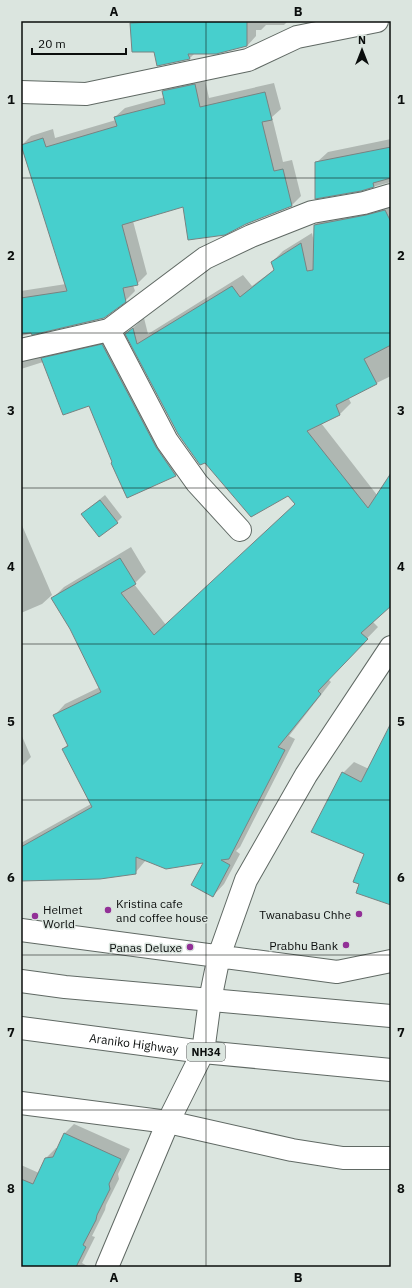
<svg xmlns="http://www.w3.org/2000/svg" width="412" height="1288" viewBox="0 0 412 1288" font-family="'IBM Plex Sans',sans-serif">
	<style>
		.shadow { fill: #0003 }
		.building { fill: #47cfcd; stroke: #788382 }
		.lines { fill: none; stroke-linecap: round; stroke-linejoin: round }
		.minor-casing { stroke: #606964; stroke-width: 24 }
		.major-casing { stroke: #606964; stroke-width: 24 }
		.highway-casing { stroke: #606964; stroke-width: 24 }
		.minor { stroke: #fff; stroke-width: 22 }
		.major { stroke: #fff; stroke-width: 22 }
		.highway { stroke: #fff; stroke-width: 22 }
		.grid { fill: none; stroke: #0b0e0d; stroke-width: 1; stroke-opacity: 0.55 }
		.poi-dot { fill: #923097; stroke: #dbe5df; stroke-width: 1.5 }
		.labels { text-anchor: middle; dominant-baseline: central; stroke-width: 3; stroke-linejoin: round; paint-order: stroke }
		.shield { fill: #dbe5df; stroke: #494e4c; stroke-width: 1 }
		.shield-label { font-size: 11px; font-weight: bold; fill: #0b0e0d }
		.poi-label { font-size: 12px; fill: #0b0e0d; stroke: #dbe5df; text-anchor: end }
		.street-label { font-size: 12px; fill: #0b0e0d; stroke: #dbe5df }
		.neatline { fill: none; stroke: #0b0e0d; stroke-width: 1.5 }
		.grid-label { font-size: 13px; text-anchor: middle; font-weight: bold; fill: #0b0e0d }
	</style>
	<rect width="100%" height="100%" fill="#dbe5df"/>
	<path class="shadow" d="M134 21H288L284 25H266L261 30H256V36L247 46 195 53 189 59 155 51 131 23Z
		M204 75 209 98 274 83 281 109 272 117 283 162 292 160 301 196 291 206 184 205 133 221 147 274 137 284 133 285 135 291 125 301 103 317 21 336V291L66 284 21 146 31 136 53 129 55 138 116 120 115 117 125 108 165 97 163 91 173 82Z
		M391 139V182L361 190 316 163 328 152Z
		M391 201V376L348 397 351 403 340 414 321 423 377 495 391 474V604L372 621 378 627 328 679 331 682 289 736 295 739 240 847 236 851 240 854 224 884 213 896 205 862 146 860 135 873 21 880V843L91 804 63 749 68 744 54 716 65 704 100 687 71 629 53 598 64 587 131 547 146 572 134 584 166 625 296 504 289 494 126 334 144 318 148 334 243 275 252 286 275 269 272 262 283 251 312 233 314 242 315 225 326 214Z
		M112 335 185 466 176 475 127 497 89 405 43 362 21 369V348Z
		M105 495 122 517 117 522 82 514Z
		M21 523 52 595 42 604 21 613Z
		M391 729V904L360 883 366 854 343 773 354 762 369 769Z
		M21 734 31 757 21 767Z
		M74 1124 130 1149 118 1174 119 1179 106 1205 105 1210 92 1236 95 1237 82 1263 89 1267H21V1165L39 1173 46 1158 56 1148H58L65 1133Z"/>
	<path class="building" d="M176 21H247V46L216 54H188L190 59 157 66 154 52H132L130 23Z
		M195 84 200 107 265 92 272 120 262 122 274 171 283 169 292 206 246 224 225 235 188 240 183 207 122 225 138 285 123 288 126 302 104 318 32 335 31 333 21 334V298L67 291 21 145 43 138 46 147 117 126 114 117 165 104 162 91Z
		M391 147V178L373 183 374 187 361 191 315 199V162Z
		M385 210 391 222V345L364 359 377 384 336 405 340 415 307 431 368 508 391 473V606L361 633 368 639 318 691 321 694 278 747 285 750 229 859 221 860 230 865 213 897 191 885 203 863 166 869 136 857V874L100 879 21 881V847L92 807 62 749 68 746 53 715 101 692 70 629 51 598 120 558 136 584 121 593 154 635 295 504 288 496 251 517 205 463 200 465 178 434 125 334 133 328 137 344 232 286 240 297 274 270 271 262 301 243 307 271 313 270 314 225 366 215Z
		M102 344 156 447 176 476 127 498 111 463 112 462 89 406 63 415 41 358Z
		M100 500 118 523 99 537 81 514Z
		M391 723V905L356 893 359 884 353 882 364 854 311 832 342 772 361 782Z
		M64 1133 121 1159 109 1184 110 1189 97 1215 96 1220 83 1245 86 1247 76 1267H21V1179L33 1184 45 1158 53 1157Z"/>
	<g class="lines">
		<g class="minor-casing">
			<path id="minor" d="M21 92 86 94 248 60 297 37 377 21
				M21 350 109 330
				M240 530 197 483 167 441 109 330 205 258 251 236 312 212 364 203 391 195
				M21 930 337 972 391 961
				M203 1052 210 1000 219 956 246 880 306 775 391 647
				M21 1103 168 1122 292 1150 343 1158H391"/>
		</g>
		<g class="major-casing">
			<path id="major" d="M107 1267 168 1122 203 1052"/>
		</g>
		<g class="highway-casing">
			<g id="highway">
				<path d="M21 981 65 987 391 1016"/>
				<path id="s1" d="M21 1028 203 1052 391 1070"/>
			</g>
		</g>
		<use href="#minor" class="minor"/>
		<use href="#major" class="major"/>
		<use href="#highway" class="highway"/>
	</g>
	<path class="grid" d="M206 21V1267M21 178H391M21 333H391M21 488H391M21 644H391M21 800H391M21 955H391M21 1110H391"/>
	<g class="poi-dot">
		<circle cx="108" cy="910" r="4"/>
		<circle cx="359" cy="914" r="4"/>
		<circle cx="35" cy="916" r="4"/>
		<circle cx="346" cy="945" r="4"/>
		<circle cx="190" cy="947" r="4"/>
	</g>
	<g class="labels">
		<rect class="shield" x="187" y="1043" width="38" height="18" rx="3"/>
		<g class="shield-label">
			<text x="206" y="1052">NH34</text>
		</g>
		<g class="poi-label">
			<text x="116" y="903" text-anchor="start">Kristina cafe<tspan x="116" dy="14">and coffee house</tspan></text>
			<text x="43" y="909" text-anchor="start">Helmet<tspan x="43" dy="14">World</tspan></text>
			<text x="351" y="914">Twanabasu Chhe</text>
			<text x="338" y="945">Prabhu Bank</text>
			<text x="182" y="947">Panas Deluxe</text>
		</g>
		<g class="street-label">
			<text stroke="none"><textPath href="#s1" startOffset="114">Araniko Highway</textPath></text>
		</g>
	</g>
	<rect width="412" height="1288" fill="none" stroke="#dbe5df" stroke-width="44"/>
	<g transform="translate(362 50)" stroke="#dbe5df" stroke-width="3" paint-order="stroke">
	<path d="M0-3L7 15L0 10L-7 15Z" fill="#0b0e0d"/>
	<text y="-6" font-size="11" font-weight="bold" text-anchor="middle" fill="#0b0e0d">N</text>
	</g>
	<path d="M32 48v6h94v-6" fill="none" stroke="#0b0e0d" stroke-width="2"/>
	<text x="38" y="48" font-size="12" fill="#0b0e0d" stroke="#dbe5df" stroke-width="3" paint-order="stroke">20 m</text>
	<rect x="22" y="22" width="368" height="1244" class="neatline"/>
	<g class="grid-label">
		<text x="114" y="16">A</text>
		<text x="298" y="16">B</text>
		<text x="11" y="104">1</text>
		<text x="401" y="104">1</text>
		<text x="11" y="260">2</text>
		<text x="401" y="260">2</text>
		<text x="11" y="415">3</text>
		<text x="401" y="415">3</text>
		<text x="11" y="571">4</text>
		<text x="401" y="571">4</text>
		<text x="11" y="726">5</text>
		<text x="401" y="726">5</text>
		<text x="11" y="882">6</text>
		<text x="401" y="882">6</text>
		<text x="11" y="1037">7</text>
		<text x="401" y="1037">7</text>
		<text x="11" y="1193">8</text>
		<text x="401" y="1193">8</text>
		<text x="114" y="1282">A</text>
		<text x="298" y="1282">B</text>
	</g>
</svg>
